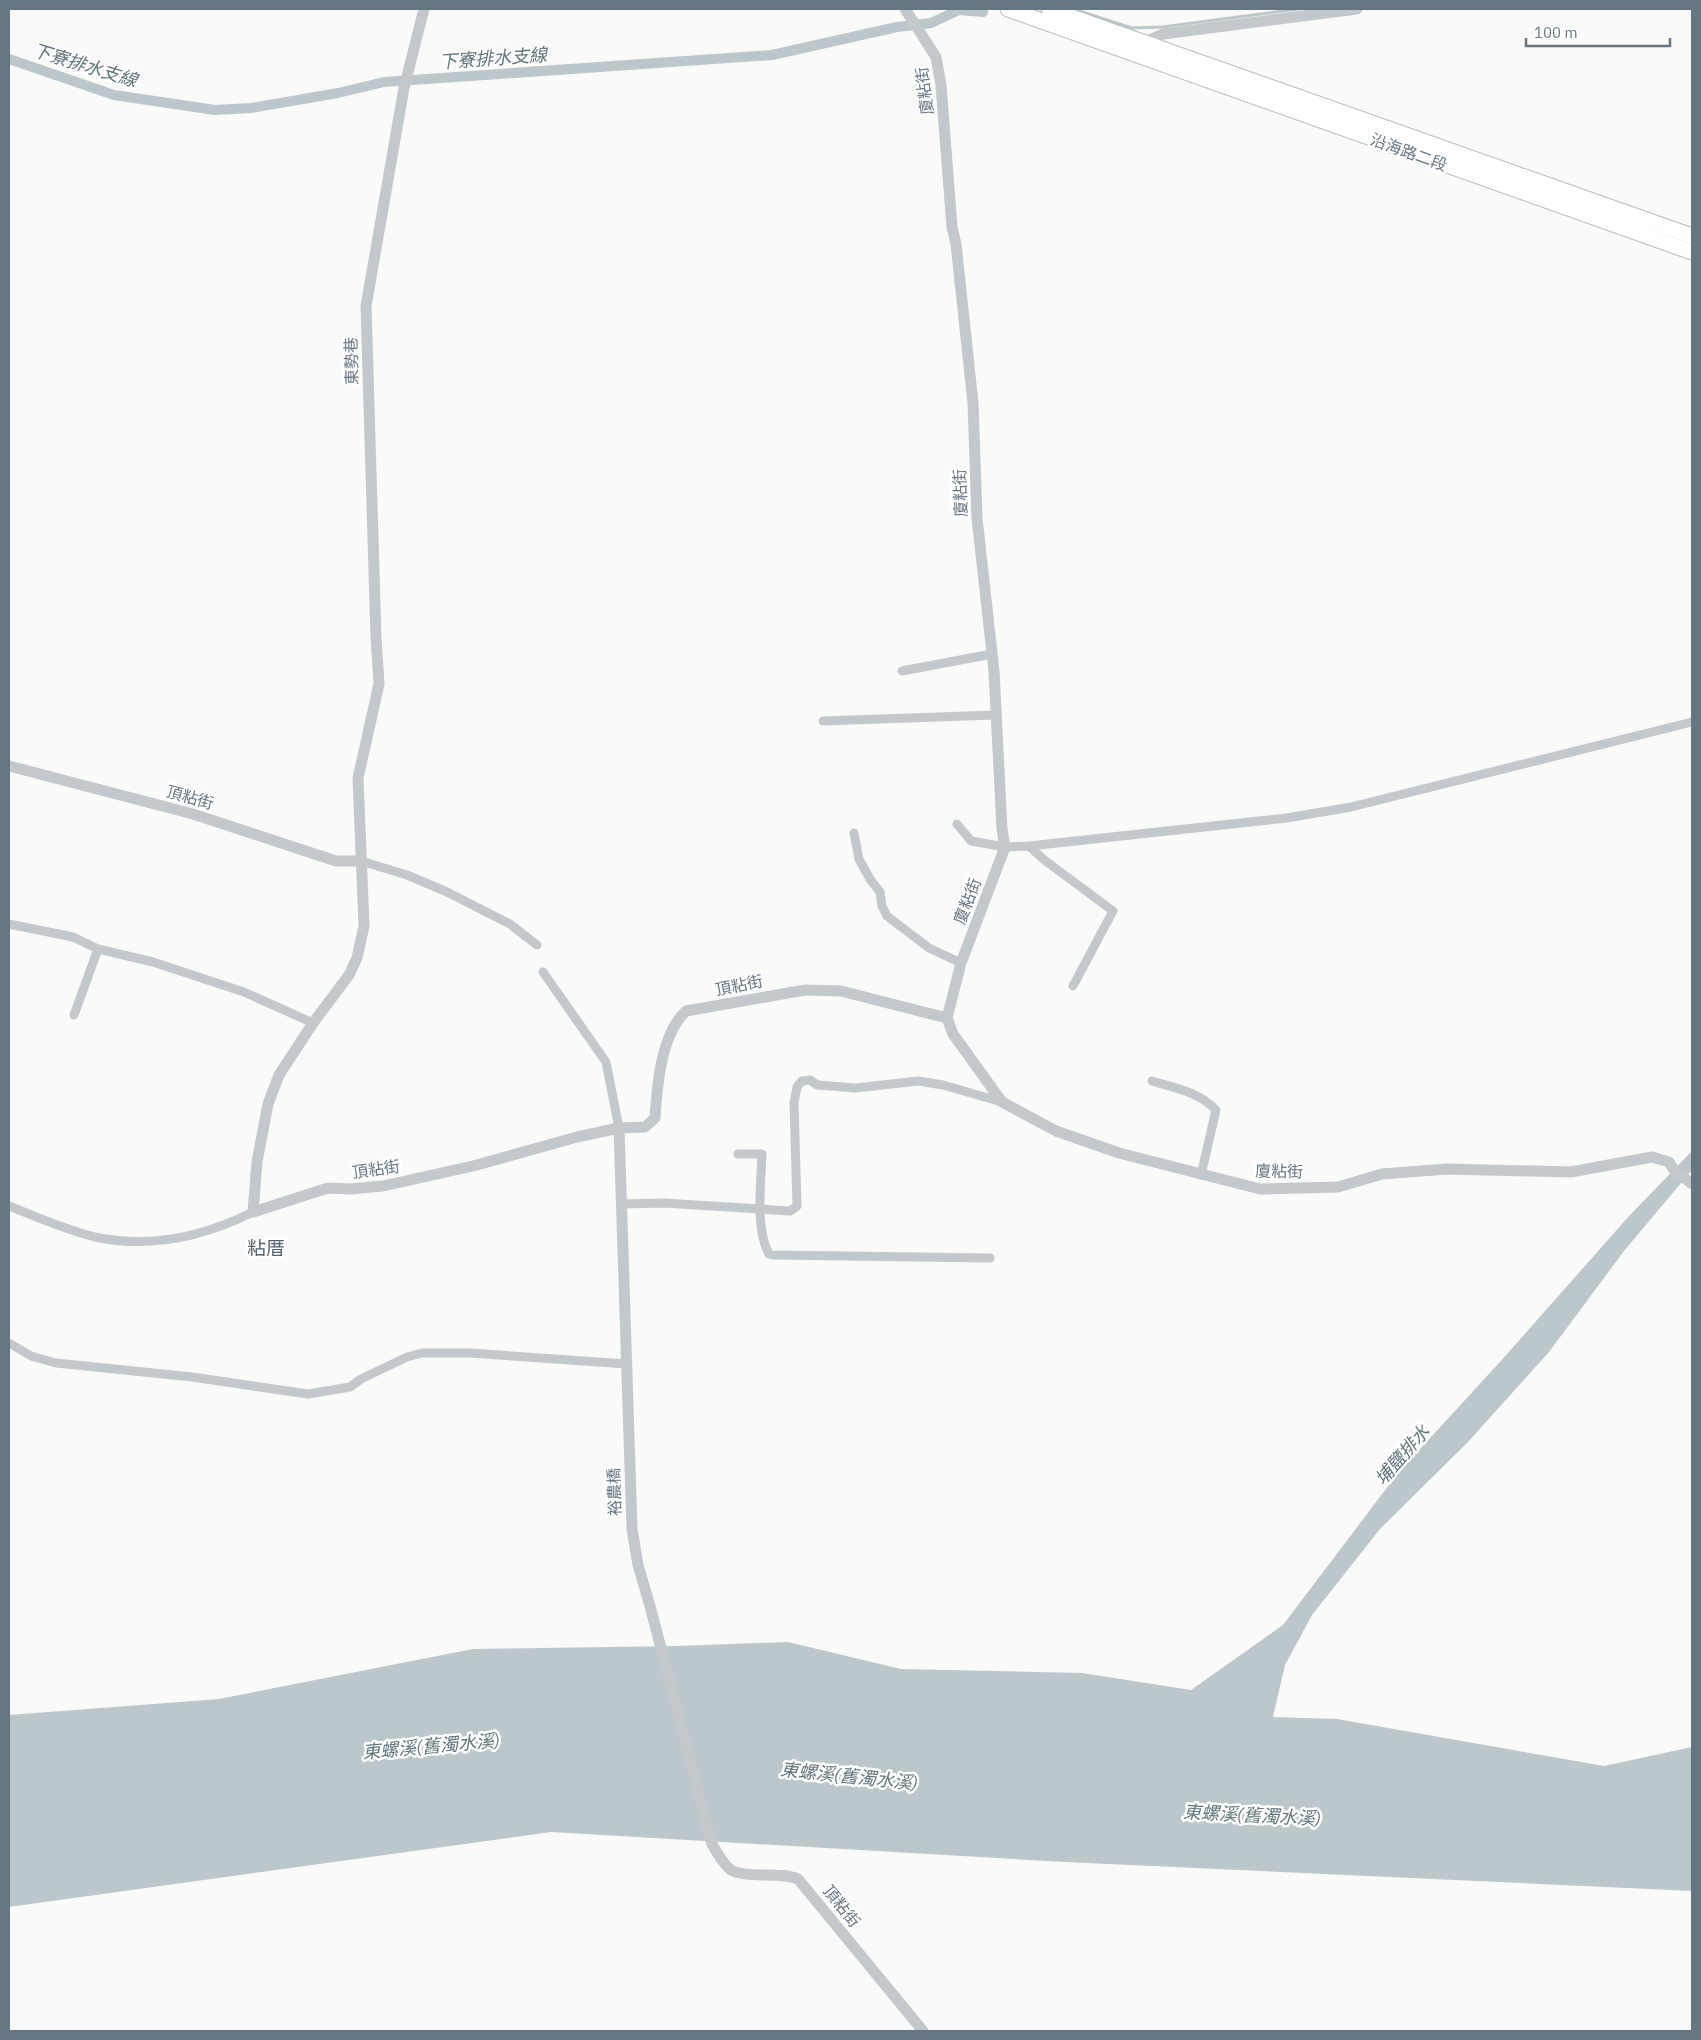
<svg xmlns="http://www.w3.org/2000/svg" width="1701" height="2040" viewBox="0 0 1701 2040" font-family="'IBM Plex Sans','Noto Sans TC',sans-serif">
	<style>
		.water { fill: #bbc7cb }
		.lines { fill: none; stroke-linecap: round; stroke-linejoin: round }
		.stream { stroke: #bbc7cb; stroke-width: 3 }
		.canal { stroke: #bbc7cb; stroke-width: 10 }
		.primary-casing { stroke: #b5babe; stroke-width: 17 }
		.minor { stroke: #c3c8cc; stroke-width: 9 }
		.tertiary { stroke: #c3c8cc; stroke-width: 11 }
		.primary { stroke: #fff; stroke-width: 15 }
		.labels { text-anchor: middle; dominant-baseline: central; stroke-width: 5; stroke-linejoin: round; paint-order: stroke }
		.street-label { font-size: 16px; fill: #657683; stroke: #fff }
		.water-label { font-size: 18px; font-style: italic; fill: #60757c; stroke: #fff }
		.quarter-label { font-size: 19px; fill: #57646e; stroke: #fff }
	</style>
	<rect width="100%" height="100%" fill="#fafaf8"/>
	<path class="water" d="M1692 1151V1170L1624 1251 1549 1352 1468 1442 1380 1529 1312 1615 1285 1665 1273 1717 1337 1719 1604 1766 1692 1747V1891L1065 1862 551 1832 9 1907V1715L219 1699 473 1649 677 1646 788 1642 901 1669 1082 1673 1191 1690 1283 1625 1398 1473 1499 1363 1630 1215Z"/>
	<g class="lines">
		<path class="stream" d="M1073 9 1132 28 1162 27 1299 9
			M983 12 986 9"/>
		<path class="canal" d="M9 59 114 95 215 110 251 108 338 93 384 82 772 55 897 27 931 23 959 10 983 12"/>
		<g class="primary-casing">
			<path id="primary" d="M1008 9 1692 252
				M1049 9 1692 236"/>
		</g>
		<path class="minor" d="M902 671 992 654
			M823 721 995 715
			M957 824 971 841 1005 847 1029 846 1287 818 1351 807 1692 722
			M854 833 859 859 870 879 880 892 882 906 887 916 929 948 961 963
			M1029 846 1043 859 1113 911 1073 986
			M361 861 407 875 445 891 510 924 537 945
			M9 924 73 937 98 949 153 962 244 992 313 1023
			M543 972 606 1062 619 1128
			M74 1015 98 949
			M1152 1081C1175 1088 1199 1092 1216 1110L1201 1175
			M738 1154H762C761 1183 755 1228 769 1254L773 1255 990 1258
			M622 1204 664 1203 790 1211 797 1206 794 1103 797 1087 802 1081 810 1080 817 1085 856 1088 918 1081 943 1085 1002 1102
			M9 1206C37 1217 66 1230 95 1237 151 1249 203 1237 253 1212
			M9 1343 31 1356 56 1363 192 1377 308 1394 350 1387 361 1379 407 1357 422 1353H470L627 1364"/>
		<path class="tertiary" d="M424 9 404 88 366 306 376 638 379 684 358 778 364 926 357 958 349 975 313 1023 279 1075 268 1104 257 1162 253 1212 328 1188 351 1189 383 1186 473 1166 577 1137 619 1128 645 1127 655 1118C657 1086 661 1034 686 1011L805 990 841 991 947 1018
			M905 9 936 57 941 85 952 227 956 244 973 403 977 518 994 671 1002 829 1005 847 961 963 947 1018 953 1034 1002 1102 1056 1131 1119 1153 1260 1189 1338 1187 1382 1174 1447 1169 1571 1172 1652 1157 1669 1162 1674 1170 1692 1184
			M1139 45 1163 34 1357 9
			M9 766 193 814 336 861H361
			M619 1128 632 1529 638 1565 650 1606 712 1844C717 1853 723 1864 731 1870 747 1879 779 1871 798 1879L923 2031"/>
		<use href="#primary" class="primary"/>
	</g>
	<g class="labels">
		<g class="street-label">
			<text transform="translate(924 91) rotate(-97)">廈粘街</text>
			<text transform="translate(1409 152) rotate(20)">沿海路二段</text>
			<text transform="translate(351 361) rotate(-91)">東勢巷</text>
			<text transform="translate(960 493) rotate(-92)">廈粘街</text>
			<text transform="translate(190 797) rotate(16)">頂粘街</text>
			<text transform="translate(967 901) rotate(-69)">廈粘街</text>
			<text transform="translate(739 985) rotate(-11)">頂粘街</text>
			<text transform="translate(376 1169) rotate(-8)">頂粘街</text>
			<text transform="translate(1279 1171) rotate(1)">廈粘街</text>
			<text transform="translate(614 1492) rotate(-92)">裕農橋</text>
			<text transform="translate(842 1906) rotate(51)">頂粘街</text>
		</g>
		<g class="water-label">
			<text transform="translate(493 58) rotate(-4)">下寮排水支線</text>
			<text transform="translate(85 65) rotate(17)">下寮排水支線</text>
			<text transform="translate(1402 1455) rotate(-49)">埔鹽排水</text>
			<text transform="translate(431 1746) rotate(-5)">東螺溪(舊濁水溪)</text>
			<text transform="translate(849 1776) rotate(6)">東螺溪(舊濁水溪)</text>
			<text transform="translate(1252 1815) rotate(3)">東螺溪(舊濁水溪)</text>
		</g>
		<g class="quarter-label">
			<text x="266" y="1248">粘厝</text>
		</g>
	</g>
	<rect width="1701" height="2040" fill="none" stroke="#657683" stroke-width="20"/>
	<path d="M1526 38v8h144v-8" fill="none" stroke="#657683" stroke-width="2.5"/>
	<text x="1534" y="38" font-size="15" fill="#657683" stroke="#ffffff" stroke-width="4" paint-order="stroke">100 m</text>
</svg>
